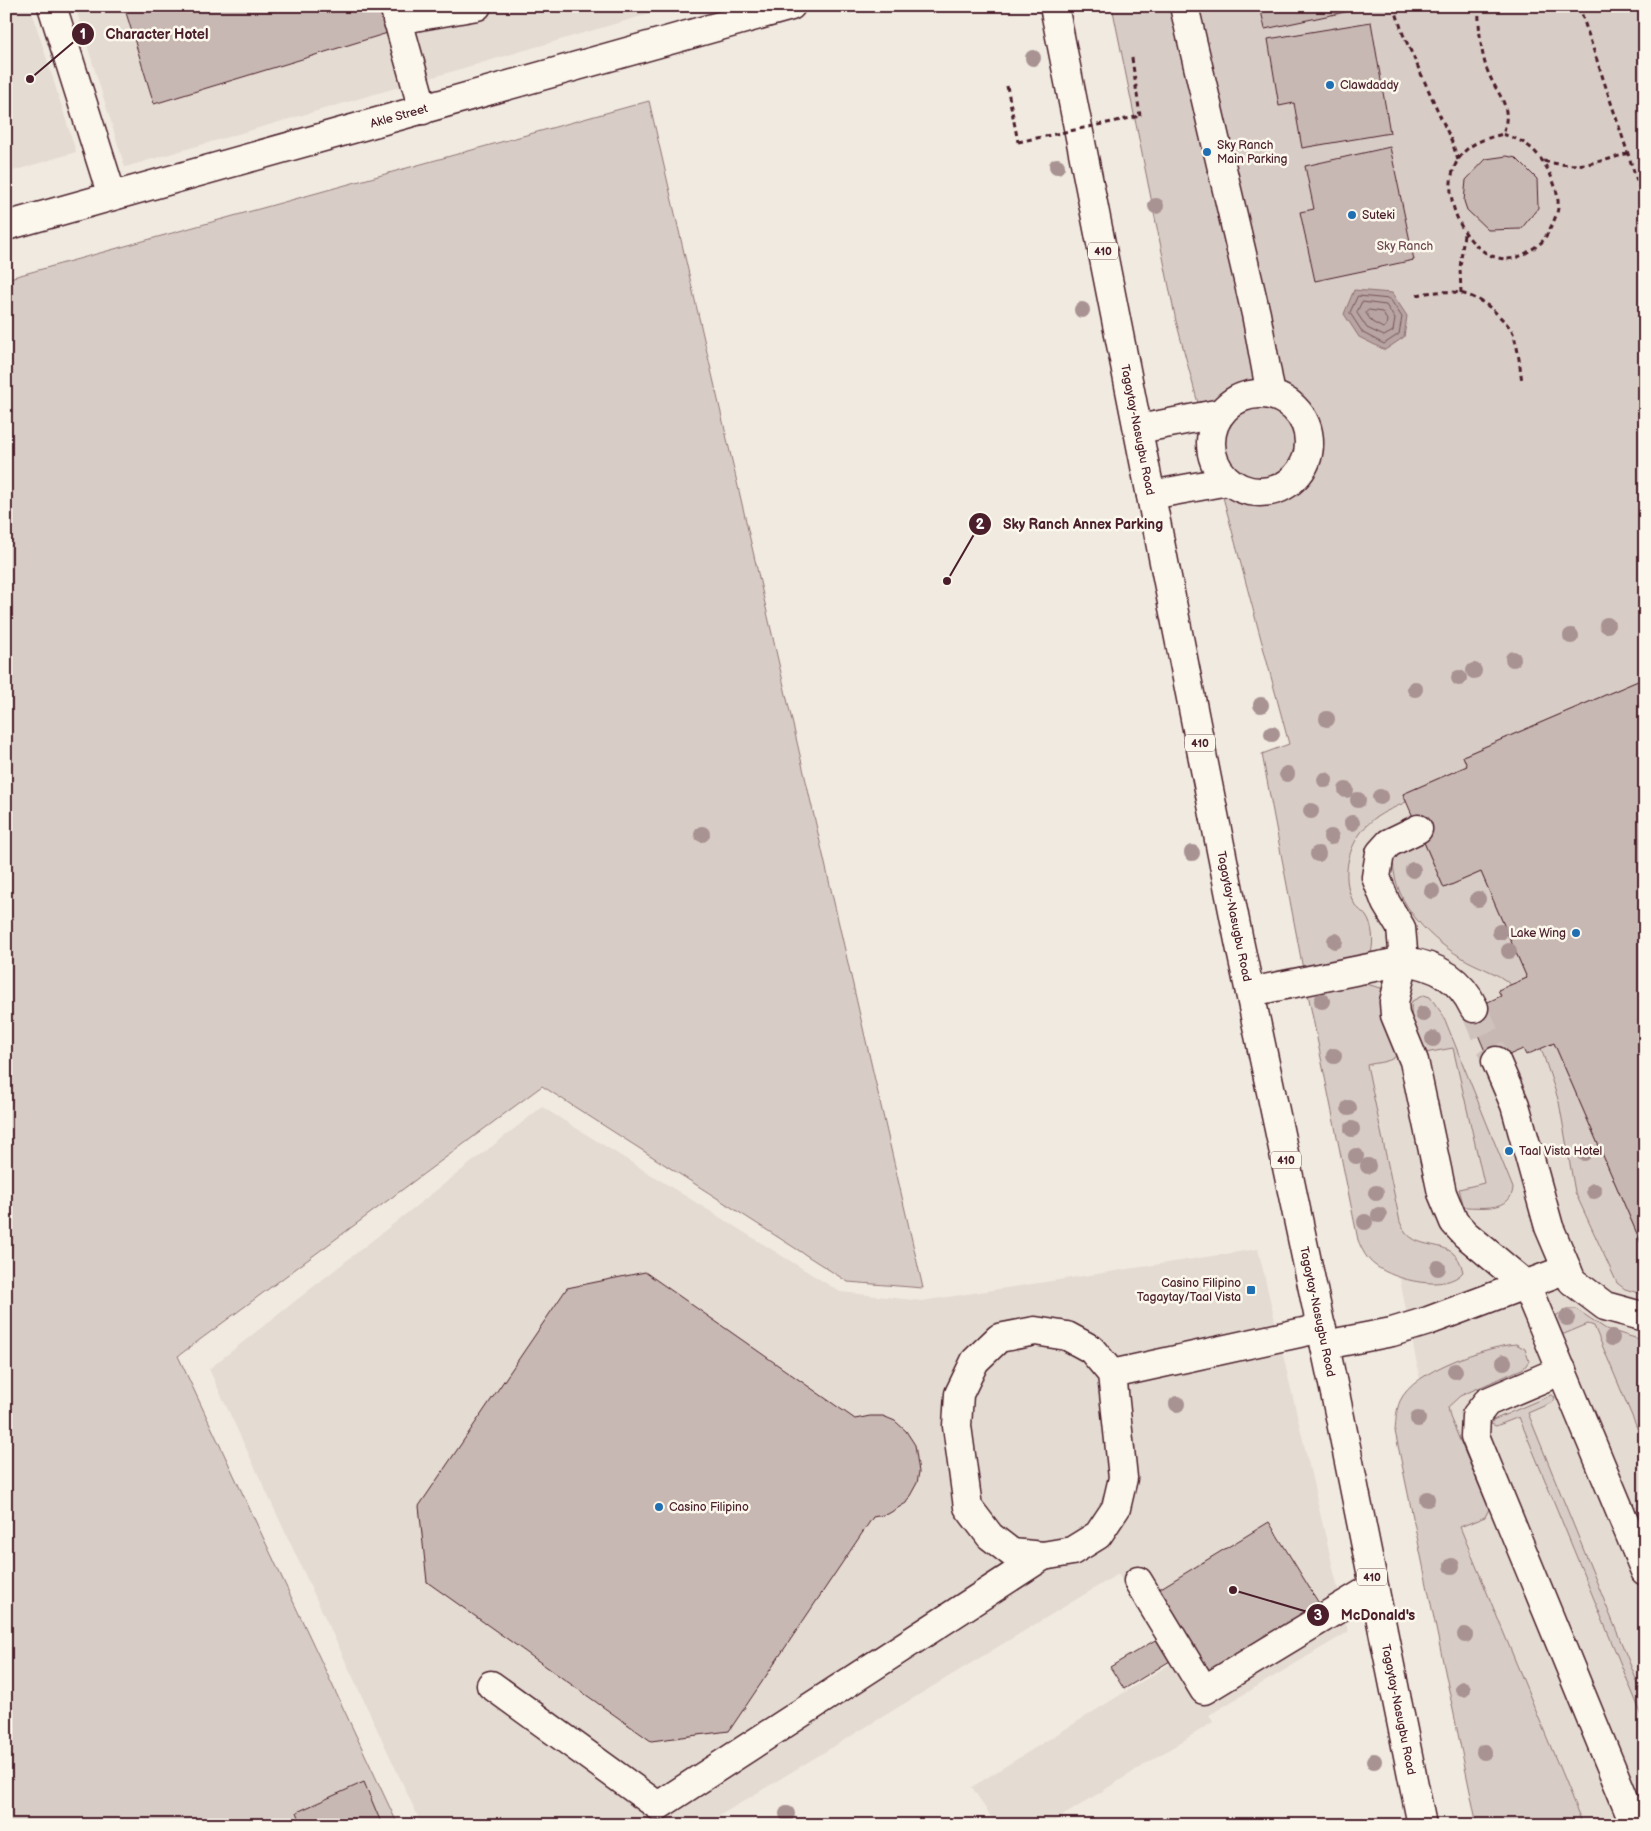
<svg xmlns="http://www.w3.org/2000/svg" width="1651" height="1831" viewBox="0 0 1651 1831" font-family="'Balsamiq Sans',sans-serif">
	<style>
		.built { fill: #e4dbd2 }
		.green { fill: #d8ccc6; stroke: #917678 }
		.water { fill: #b8a4a2; stroke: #8c6f72 }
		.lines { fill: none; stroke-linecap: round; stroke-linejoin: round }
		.shore { stroke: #76545b; stroke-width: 1 }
		.building { fill: #c8b8b3; stroke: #4a1f2b }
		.minor-tunnel { stroke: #cfc1bc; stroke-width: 28; stroke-dasharray: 28 14; stroke-linecap: butt }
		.minor-casing { stroke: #4a1f2b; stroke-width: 31 }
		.major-casing { stroke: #4a1f2b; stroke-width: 31 }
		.path { stroke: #4a1f2b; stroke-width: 3; stroke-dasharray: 5 4; stroke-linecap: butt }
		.minor { stroke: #fbf7ec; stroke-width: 28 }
		.major { stroke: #fbf7ec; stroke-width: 28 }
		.path-bridge { stroke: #4a1f2b; stroke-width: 3; stroke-dasharray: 5 4; stroke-linecap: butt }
		.tree { fill: #a89292 }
		.poi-dot { fill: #1f6fb2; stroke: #fbf7ec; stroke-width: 2 }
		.labels { text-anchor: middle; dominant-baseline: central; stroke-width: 5; stroke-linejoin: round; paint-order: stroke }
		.shield { fill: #fbf7ec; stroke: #7f6065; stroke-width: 1 }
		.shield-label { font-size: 11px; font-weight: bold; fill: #4a1f2b }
		.poi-label { font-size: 12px; fill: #4a1f2b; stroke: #fbf7ec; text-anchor: start }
		.street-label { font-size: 12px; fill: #4a1f2b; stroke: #fbf7ec }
		.park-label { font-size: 12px; fill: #6e4a52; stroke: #fbf7ec }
		.leader { fill: none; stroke: #4a1f2b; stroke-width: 2 }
		.callout-dot { fill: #4a1f2b; stroke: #fbf7ec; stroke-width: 2 }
		.mark-label { font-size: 15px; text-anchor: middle; font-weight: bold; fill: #fff }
		.callout-label { font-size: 14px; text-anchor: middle; font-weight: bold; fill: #4a1f2b; stroke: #fbf7ec; stroke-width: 5; stroke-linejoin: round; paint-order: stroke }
	</style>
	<rect width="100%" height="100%" fill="#f0eae0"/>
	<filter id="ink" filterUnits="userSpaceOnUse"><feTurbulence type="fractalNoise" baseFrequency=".02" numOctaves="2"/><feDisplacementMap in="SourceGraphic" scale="10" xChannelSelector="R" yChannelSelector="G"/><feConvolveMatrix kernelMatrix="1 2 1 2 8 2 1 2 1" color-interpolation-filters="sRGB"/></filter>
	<g filter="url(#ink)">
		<path class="built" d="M6 6H30L76 152 6 173Z
			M75 6H676L125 167Z
			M1645 612V1825H1509L1339 974 1289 745Z
			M542 1107 840 1292 922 1301 1258 1249 1348 1632 1209 1715 1213 1722 1048 1825H996L972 1787 1175 1661 1118 1574 704 1825H422L209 1369Z"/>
		<path class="green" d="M1112 6H1645V678L1463 756 1467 766 1403 794 1406 802C1396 807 1385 811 1375 818 1349 838 1338 876 1355 905 1358 909 1363 912 1366 916 1373 926 1374 942 1371 953L1356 959 1303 969 1262 754 1289 744 1176 321Z
			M649 101 923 1288 848 1282 542 1086 178 1356 398 1825H6V279Z
			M1422 838 1444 888 1481 872 1527 978 1511 985C1496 971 1478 968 1461 957 1426 937 1388 896 1394 853Z
			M1362 983 1381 988 1399 1052C1394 1063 1377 1062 1367 1065L1400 1222C1414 1259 1455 1231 1463 1272 1446 1293 1395 1280 1376 1266 1367 1260 1362 1250 1358 1240L1308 994Z
			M1424 995 1430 997 1443 1015 1513 1188C1511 1212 1482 1207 1464 1207L1459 1189 1484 1183 1453 1048 1425 1053C1418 1037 1408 1020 1412 1001Z
			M1554 1043 1645 1252V1295L1625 1289 1617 1283 1575 1192 1559 1102 1541 1048Z
			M1566 1309H1576L1606 1329 1645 1341V1447L1594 1326 1588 1324 1564 1334H1559L1554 1317Z
			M1516 1344 1525 1349 1529 1361 1524 1368 1460 1396 1448 1407 1450 1417 1489 1509 1485 1517 1460 1527 1583 1825H1477L1395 1431C1396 1421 1396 1410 1400 1401 1414 1370 1485 1347 1516 1344Z
			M1551 1395 1555 1397 1553 1402 1528 1413 1645 1701V1723L1519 1417 1496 1426 1491 1424 1493 1420Z"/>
		<path class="water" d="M1354 290 1392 293 1407 316 1404 337 1385 350 1359 337 1344 314Z"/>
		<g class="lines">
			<path class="shore" d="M1358 296 1390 299 1402 317 1399 334 1384 344 1363 333 1350 313Z
				M1362 302 1386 305 1395 319 1393 331 1384 336 1367 328 1357 313Z
				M1369 310 1382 312 1387 320 1386 326 1383 328 1372 322 1366 313Z"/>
		</g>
		<path class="building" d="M124 6H383L391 32 154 104Z
			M1260 6H1364V8L1265 29Z
			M1371 22 1390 133 1302 148 1294 103 1279 106 1268 39Z
			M1390 147 1414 260 1315 281 1300 212 1314 209 1305 166Z
			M1507 156 1516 158 1537 179 1538 208 1521 229 1488 230 1467 210 1464 201 1466 180 1486 159Z
			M1645 678V1252L1554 1043 1526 1055 1523 1049 1490 1063 1468 1011 1501 996 1498 990 1527 978 1481 872 1444 888 1403 794 1467 766 1463 756Z
			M645 1272 855 1419 870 1416H883L895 1421 906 1431 915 1445 919 1472 917 1483 906 1503 888 1514 873 1517 729 1731 651 1741 427 1582 419 1506 567 1288Z
			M1269 1522 1323 1610 1210 1680 1156 1591Z
			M1157 1639 1170 1661 1124 1689 1110 1667Z
			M364 1782 382 1825H302L297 1812Z"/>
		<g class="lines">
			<path class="minor-tunnel" d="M1474 1008 1496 1061"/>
			<g class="minor-casing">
				<g id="minor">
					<path d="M52 6 112 196"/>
					<path d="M394 6 423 110"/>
					<path d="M1184 6 1256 314 1271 395"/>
					<path d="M397 20 477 6"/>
					<path id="s1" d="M6 226 791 6"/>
					<circle cx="1260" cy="443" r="49"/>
					<path d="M1139 429 1221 413"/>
					<path d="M1151 495 1228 481"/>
					<path d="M1418 829 1389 843 1380 853 1376 877 1386 903 1401 928 1404 961 1394 1002 1395 1015 1414 1061 1442 1193 1454 1222 1465 1234 1526 1285 1645 1571"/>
					<path d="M1250 992 1404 961C1435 965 1460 978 1474 1008"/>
					<path d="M1496 1061 1515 1105 1549 1227 1572 1281 1605 1306 1645 1317"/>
					<path d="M1035 1331 1067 1336 1091 1349 1112 1374 1123 1478 1116 1508 1098 1535 1072 1551 1043 1556 1012 1553 990 1536 968 1507 957 1426 959 1394 975 1361 999 1338Z"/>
					<path d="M1325 1345 1392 1332 1428 1321 1567 1269"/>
					<path d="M1562 1370 1487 1402 1476 1416 1475 1436 1635 1825"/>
					<path d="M1112 1374 1322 1328"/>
					<path d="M1138 1581 1204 1690 1374 1587"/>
					<path d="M491 1685 658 1806 1043 1556"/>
				</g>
			</g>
			<g class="major-casing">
				<g id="major">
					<path id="s2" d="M1054 6 1239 941 1340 1417 1422 1825"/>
				</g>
			</g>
			<path class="path" d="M1394 6 1403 34 1452 142 1458 160
				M1479 6C1478 24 1481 56 1488 72 1498 97 1513 104 1503 134
				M1579 6 1645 205
				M1132 58 1140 116
				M1007 86 1018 142
				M1503 134C1511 137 1521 140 1527 145 1544 156 1560 188 1558 208 1557 216 1549 232 1544 239 1541 244 1534 248 1529 251 1480 287 1424 191 1465 151 1475 141 1491 137 1503 134Z
				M1544 161C1573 169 1600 163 1628 153
				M1461 293 1460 268 1464 234
				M1417 295C1449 288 1475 291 1498 315 1506 323 1513 329 1515 340 1519 353 1520 368 1522 382"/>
			<use href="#minor" class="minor"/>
			<use href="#major" class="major"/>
			<path class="path-bridge" d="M1018 142 1140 116"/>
		</g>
		<g class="tree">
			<circle cx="1033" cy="58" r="8"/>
			<circle cx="1057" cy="166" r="8"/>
			<circle cx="1156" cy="206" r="8"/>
			<circle cx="1082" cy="310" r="8"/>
			<circle cx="1607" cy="625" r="8"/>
			<circle cx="1571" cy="636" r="8"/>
			<circle cx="1513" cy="659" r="8"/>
			<circle cx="1474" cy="671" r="8"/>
			<circle cx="1459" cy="678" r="8"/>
			<circle cx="1415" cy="689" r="8"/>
			<circle cx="1261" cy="705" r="8"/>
			<circle cx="1327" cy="719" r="8"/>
			<circle cx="1272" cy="734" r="8"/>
			<circle cx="1287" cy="774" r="8"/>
			<circle cx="1325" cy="780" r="8"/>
			<circle cx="1346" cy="790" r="8"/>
			<circle cx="1380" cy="797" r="8"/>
			<circle cx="1358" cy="800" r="8"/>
			<circle cx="1311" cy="811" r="8"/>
			<circle cx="1352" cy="823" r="8"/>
			<circle cx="702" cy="834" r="8"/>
			<circle cx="1331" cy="837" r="8"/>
			<circle cx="1192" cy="853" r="8"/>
			<circle cx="1318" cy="854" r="8"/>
			<circle cx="1413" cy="870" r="8"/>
			<circle cx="1432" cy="891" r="8"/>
			<circle cx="1478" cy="899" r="8"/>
			<circle cx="1500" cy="932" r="8"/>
			<circle cx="1335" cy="941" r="8"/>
			<circle cx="1509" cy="951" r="8"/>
			<circle cx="1322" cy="1001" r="8"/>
			<circle cx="1423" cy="1014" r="8"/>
			<circle cx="1433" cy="1039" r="8"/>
			<circle cx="1334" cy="1056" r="8"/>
			<circle cx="1349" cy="1108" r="8"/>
			<circle cx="1352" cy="1129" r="8"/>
			<circle cx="1584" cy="1153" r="8"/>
			<circle cx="1356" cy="1156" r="8"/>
			<circle cx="1368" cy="1166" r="8"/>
			<circle cx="1594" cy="1191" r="8"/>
			<circle cx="1376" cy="1193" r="8"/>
			<circle cx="1379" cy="1215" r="8"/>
			<circle cx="1365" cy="1222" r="8"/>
			<circle cx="1438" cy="1268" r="8"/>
			<circle cx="1567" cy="1318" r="8"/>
			<circle cx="1612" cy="1338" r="8"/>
			<circle cx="1504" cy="1362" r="8"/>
			<circle cx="1455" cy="1371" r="8"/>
			<circle cx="1177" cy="1404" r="8"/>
			<circle cx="1418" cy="1419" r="8"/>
			<circle cx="1427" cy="1499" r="8"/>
			<circle cx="1452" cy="1566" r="8"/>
			<circle cx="1465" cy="1635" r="8"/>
			<circle cx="1463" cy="1689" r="8"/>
			<circle cx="1484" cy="1752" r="8"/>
			<circle cx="1374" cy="1761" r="8"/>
			<circle cx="787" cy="1814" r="8"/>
		</g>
	</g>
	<g class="poi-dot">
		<circle cx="1330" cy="85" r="5"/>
		<circle cx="1207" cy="152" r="5"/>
		<circle cx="1352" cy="215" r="5"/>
		<circle cx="1576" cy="933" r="5"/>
		<circle cx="1509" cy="1151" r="5"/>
		<rect x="1246" y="1285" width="10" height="10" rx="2.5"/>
		<circle cx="659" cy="1507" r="5"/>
	</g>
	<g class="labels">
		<g class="shield">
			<rect x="1088" y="242.5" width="30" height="17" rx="4"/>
			<rect x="1185" y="734.5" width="30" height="17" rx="4"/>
			<rect x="1271" y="1151.5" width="30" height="17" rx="4"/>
			<rect x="1357" y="1568.5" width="30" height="17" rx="4"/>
		</g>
		<g class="shield-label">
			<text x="1103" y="251">410</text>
			<text x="1200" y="743">410</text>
			<text x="1286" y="1160">410</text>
			<text x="1372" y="1577">410</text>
		</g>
		<g class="poi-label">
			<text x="1340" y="85">Clawdaddy</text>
			<text x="1217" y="145">Sky Ranch<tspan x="1217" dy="14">Main Parking</tspan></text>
			<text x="1362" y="215">Suteki</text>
			<text x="1566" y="933" text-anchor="end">Lake Wing</text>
			<text x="1519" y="1151">Taal Vista Hotel</text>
			<text x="1241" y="1283" text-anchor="end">Casino Filipino<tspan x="1241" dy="14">Tagaytay/Taal Vista</tspan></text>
			<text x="669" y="1507">Casino Filipino</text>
		</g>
		<g class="street-label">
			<text stroke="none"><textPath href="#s1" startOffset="408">Akle Street</textPath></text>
			<text stroke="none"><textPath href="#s2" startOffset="432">Tagaytay-Nasugbu Road</textPath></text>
			<text stroke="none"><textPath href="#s2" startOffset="928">Tagaytay-Nasugbu Road</textPath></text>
			<text stroke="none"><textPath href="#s2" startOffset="1332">Tagaytay-Nasugbu Road</textPath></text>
			<text stroke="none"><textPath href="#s2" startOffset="1738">Tagaytay-Nasugbu Road</textPath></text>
		</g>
		<g class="park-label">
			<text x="1405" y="246">Sky Ranch</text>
		</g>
	</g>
	<path class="leader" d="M30 79L83 34M947 581L980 524M1233 1590L1318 1615"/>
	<g class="callout-dot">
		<circle cx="30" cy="79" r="5"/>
		<circle cx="947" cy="581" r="5"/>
		<circle cx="1233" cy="1590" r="5"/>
		<circle cx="83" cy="34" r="12"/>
		<circle cx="980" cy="524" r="12"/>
		<circle cx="1318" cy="1615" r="12"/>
	</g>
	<g class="mark-label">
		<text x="83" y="39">1</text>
		<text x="980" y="529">2</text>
		<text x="1318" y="1620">3</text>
	</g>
	<g class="callout-label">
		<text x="157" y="39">Character Hotel</text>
		<text x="1083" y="529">Sky Ranch Annex Parking</text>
		<text x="1378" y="1620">McDonald's</text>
	</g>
	<rect width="1651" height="1831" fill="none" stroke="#fbf7ec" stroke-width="25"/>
	<rect x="12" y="12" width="1626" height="1806" fill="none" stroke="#4a1f2b" stroke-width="2" filter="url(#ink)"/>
</svg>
